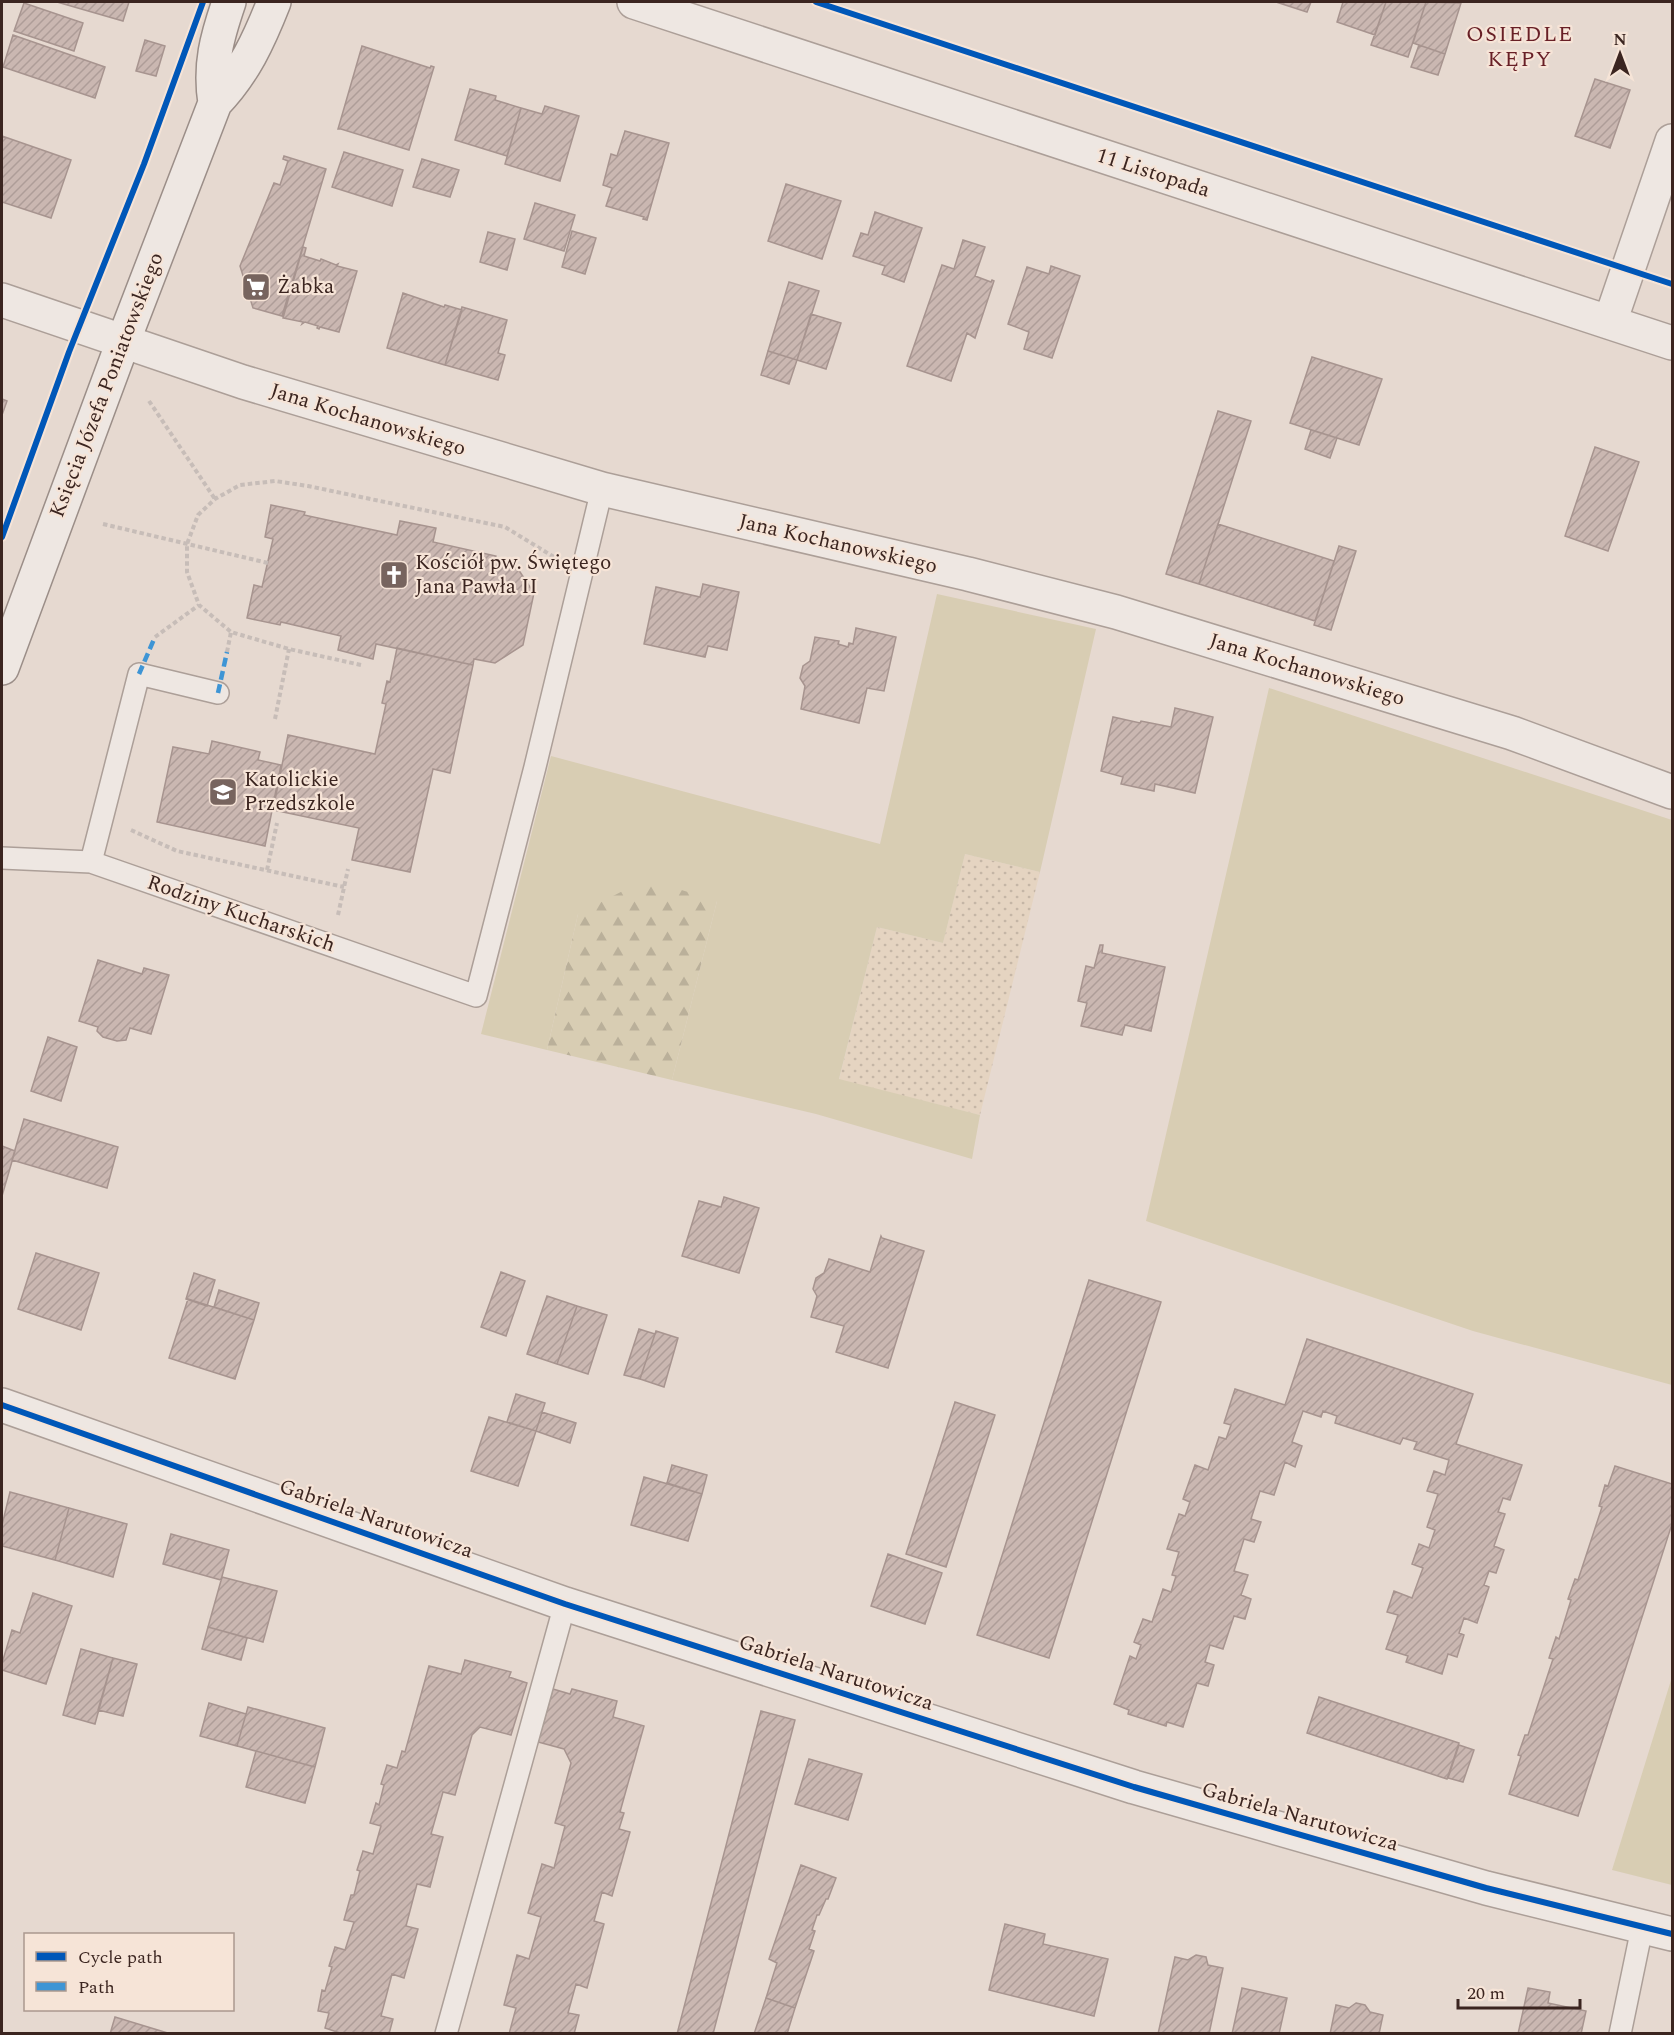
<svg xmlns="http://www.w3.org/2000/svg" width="1674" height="2035" viewBox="0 0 1674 2035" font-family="Spectral,serif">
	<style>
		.farmland { fill: url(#farmland-dots) }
		.grass { fill: #d8cdb3 }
		.forest { fill: url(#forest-firs) }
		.building { fill: url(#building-hatch); stroke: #a7948f; stroke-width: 1.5 }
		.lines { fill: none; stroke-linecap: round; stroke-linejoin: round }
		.lane-casing { stroke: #ac9f98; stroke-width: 24 }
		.street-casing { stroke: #ac9f98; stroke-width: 36 }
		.secondary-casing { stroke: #9b8e88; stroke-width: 36 }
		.path { stroke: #c7bdb8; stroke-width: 4; stroke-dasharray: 4.5 3; stroke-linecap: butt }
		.lane { stroke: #eee7e2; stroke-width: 21 }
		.street { stroke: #eee7e2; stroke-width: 33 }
		.secondary { stroke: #eee7e2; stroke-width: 33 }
		.quiet { stroke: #3e95d5; stroke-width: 4.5; stroke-dasharray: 9 4.5; stroke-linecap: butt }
		.cycleway-casing { stroke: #f6e4d7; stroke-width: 10 }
		.cycleway { stroke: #0057b8; stroke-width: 6 }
		.labels { text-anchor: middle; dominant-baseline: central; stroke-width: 4.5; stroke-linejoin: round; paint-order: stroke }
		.street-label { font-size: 21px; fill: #3b2520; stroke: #f6e4d7 }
		.poi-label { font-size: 21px; fill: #3b2520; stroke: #f6e4d7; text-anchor: start }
		.neighbourhood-label { font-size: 22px; letter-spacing: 1.5px; fill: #681f26; stroke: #f6e4d7 }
	</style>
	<defs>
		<pattern id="farmland-dots" width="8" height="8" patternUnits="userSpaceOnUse" patternTransform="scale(1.5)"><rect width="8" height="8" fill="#e5d4c1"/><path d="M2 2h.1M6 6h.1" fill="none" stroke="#c5b6a6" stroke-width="1.8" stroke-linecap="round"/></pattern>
		<pattern id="forest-firs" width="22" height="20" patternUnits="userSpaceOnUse" patternTransform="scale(1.5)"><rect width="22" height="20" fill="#d8cdb3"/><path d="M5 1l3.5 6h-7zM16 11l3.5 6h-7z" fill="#bab09a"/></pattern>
		<pattern id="building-hatch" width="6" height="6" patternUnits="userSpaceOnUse" patternTransform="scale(1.5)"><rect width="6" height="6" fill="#cab7b1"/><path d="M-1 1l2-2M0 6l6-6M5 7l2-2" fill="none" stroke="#ae9d98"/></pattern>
	</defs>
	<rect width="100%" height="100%" fill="#e6d9d0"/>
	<path class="farmland" d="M965 854 1040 872 980 1115 839 1080 877 927 943 943Z"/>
	<path class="grass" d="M937 594 1096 629 1040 872 965 854 943 943 877 927 839 1079 980 1115 972 1159 816 1114 672 1080 717 901 578 914 547 1050 481 1034 551 756 880 844Z
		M1269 688 1672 820V1385L1473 1331 1146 1221Z
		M1672 1677V1885L1612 1870Z"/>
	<path class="forest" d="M646 879 717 901 672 1080 547 1050 578 914Z"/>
	<path class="building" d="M57 2H129L123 21Z
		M1276 2H1311L1307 12Z
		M1343 2H1386L1375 35 1337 22Z
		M1386 2H1426L1408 57 1371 45Z
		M1426 2 1461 3 1445 54 1413 43Z
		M24 3 83 23 74 51 14 31Z
		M13 35 105 67 95 98 3 67Z
		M145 40 165 46 156 76 136 71Z
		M1419 45 1445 54 1438 75 1411 67Z
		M362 46 430 68 431 66 434 67 409 150 341 129H338Z
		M1595 79 1630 90 1610 148 1575 136Z
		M470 89 496 96 495 100 521 108 507 156 455 140Z
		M545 106 579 116 560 181 505 164 521 108 542 114Z
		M625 131 669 143 647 220 643 219 644 217 606 206 612 188 603 185 611 154 617 156Z
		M2 136 71 160 51 218 2 202Z
		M344 152 403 170 392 206 332 187Z
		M284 156 326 169 282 316 253 308 240 266 274 183 280 185 288 161 283 159Z
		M422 159 459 170 450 197 413 187Z
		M786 184 841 201 822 259 768 241Z
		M535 203 575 215 564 251 524 239Z
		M875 212 922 228 904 282 882 274 885 266 853 256 861 233 868 235Z
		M572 231 596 238 585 274 562 267Z
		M488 232 515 239 507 270 480 262Z
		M963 240 985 247 975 276 991 282 992 280 994 281 975 338 967 333 951 381 907 366 942 265 954 269Z
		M303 247 306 248 304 256 320 261 321 259 336 265 338 264 337 266 357 271 339 332 320 327 319 329 317 328 318 326 305 322 302 324 303 322 283 318Z
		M1051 266 1080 276 1052 358 1024 349 1029 332 1008 324 1027 267 1049 274Z
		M789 282 819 291 797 360 768 351Z
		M403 293 444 307 445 305 462 310 445 365 387 348Z
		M462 307 507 320 498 353 505 355 498 380 445 365Z
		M811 314 841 323 826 369 797 360Z
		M768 351 797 360 789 384 761 375Z
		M1312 357 1382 379 1359 445 1290 423Z
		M2 399 7 401 2 415Z
		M1218 411 1251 421 1199 584 1166 574Z
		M1311 430 1337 438 1330 458 1305 449Z
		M1595 447 1639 462 1608 551 1565 536Z
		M271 505 305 512 304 515 397 535 400 521 436 528 433 542 496 556V561L516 566 534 593 523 645 495 663 474 659 473 665 376 644 373 659 338 650 341 636 281 622 280 625 247 618 254 585 262 587 273 539 265 537Z
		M1218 524 1334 561 1315 621 1199 584Z
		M1339 546 1356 551 1331 630 1314 625Z
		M703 584 739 592 727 650 708 646 705 657 644 644 656 587 700 597Z
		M856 628 896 637 884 691 867 688 859 723 801 709 805 686 800 678 803 666 810 661 815 637 839 641 838 644 848 647 849 643 853 644Z
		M397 648 473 665 450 773 433 769 410 872 352 860 359 828 273 810 288 735 375 754 386 704 382 703 387 681 390 682Z
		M1175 708 1213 717 1195 793 1155 784 1154 791 1121 784 1123 777 1101 771 1113 717 1140 723 1141 721 1171 727Z
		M212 741 260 752 258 760 281 765 265 846 157 822 173 747 209 754Z
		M1100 945H1103L1102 953 1165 967 1151 1031 1125 1025 1122 1035 1081 1026 1087 1003 1078 1001 1086 966 1094 968Z
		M98 960 142 974 144 968 169 975 151 1034 130 1028 126 1040 117 1041 103 1037 97 1031 98 1027 79 1021Z
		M48 1037 77 1047 61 1101 31 1091Z
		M24 1119 118 1147 107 1188 12 1160Z
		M2 1146 15 1151 2 1196Z
		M724 1197 759 1208 739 1273 682 1256 699 1201 721 1207Z
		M881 1236 882 1238 924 1251 888 1368 836 1352 844 1326 811 1317 817 1296 813 1289 816 1278 824 1273 829 1259 870 1272Z
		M36 1253 99 1273 81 1330 18 1309Z
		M501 1272 525 1281 506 1336 481 1327Z
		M194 1273 215 1280 207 1306 186 1299Z
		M1089 1280 1161 1302 1049 1658 977 1635Z
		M219 1290 259 1303 254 1320 214 1307Z
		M547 1296 577 1306 557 1364 527 1354Z
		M188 1299 254 1320 235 1379 169 1358Z
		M577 1306 607 1315 588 1374 557 1364Z
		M639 1329 655 1334 640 1379 624 1375Z
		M656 1331 678 1338 664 1387 640 1379Z
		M1307 1339 1473 1394 1456 1444 1522 1465 1510 1500 1503 1498 1498 1512 1505 1514 1494 1546 1504 1550 1496 1573 1489 1571 1484 1585 1489 1587 1477 1623 1464 1618 1459 1633 1464 1635 1457 1657 1448 1654 1442 1674 1406 1662 1408 1656 1386 1649 1398 1615 1387 1612 1394 1591 1412 1598 1423 1568 1412 1564 1419 1544 1429 1548 1435 1530 1427 1527 1438 1494 1427 1491 1434 1471 1445 1475 1449 1460 1414 1449 1417 1442 1403 1438 1400 1444 1335 1423 1337 1416 1323 1411 1321 1417 1303 1411 1292 1442 1302 1446 1295 1467 1285 1462 1274 1495 1260 1491 1251 1519 1261 1522 1254 1542 1244 1539 1234 1571 1248 1575 1241 1595 1251 1599 1245 1619 1234 1616 1223 1649 1210 1645 1205 1662 1214 1665 1208 1686 1197 1683 1183 1727 1167 1722 1166 1726 1128 1714 1129 1710 1114 1704 1130 1656 1136 1659 1141 1645 1134 1642 1143 1619 1152 1622 1163 1589 1171 1592 1176 1576 1172 1575 1179 1552 1167 1549 1179 1514 1185 1516 1190 1502 1183 1499 1195 1465 1208 1470 1219 1437 1226 1439 1231 1425 1224 1423 1235 1389 1285 1405Z
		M516 1394 545 1403 536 1431 507 1422Z
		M955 1402 995 1415 946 1567 906 1554Z
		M542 1412 576 1423 570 1443 536 1431Z
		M489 1417 536 1431 518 1486 471 1471Z
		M672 1465 707 1475 702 1494 667 1483Z
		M1615 1466 1672 1484V1524L1578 1816 1509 1794 1521 1756 1518 1755 1525 1735H1528L1553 1659 1549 1658 1556 1637 1559 1639 1571 1600 1568 1599 1575 1579 1578 1580 1602 1507 1599 1506 1605 1485 1608 1486Z
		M644 1477 702 1494 688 1541 631 1525Z
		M10 1492 69 1508 55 1560 2 1546V1525Z
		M69 1508 127 1524 113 1577 55 1560Z
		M171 1534 229 1550 221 1580 163 1564Z
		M888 1554 942 1573 925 1624 871 1606Z
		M222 1577 277 1591 263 1642 208 1627Z
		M33 1593 72 1606 46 1684 2 1670V1663L12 1630 20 1633Z
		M208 1627 247 1638 241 1660 202 1649Z
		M81 1649 113 1658 95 1724 63 1715Z
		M113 1658 137 1664 123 1716 98 1710Z
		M465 1660 511 1672 509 1677 527 1683 511 1735 480 1727 472 1735 455 1795 443 1792 431 1834 443 1837 430 1887 417 1884 406 1926 418 1929 404 1978 392 1974 381 2016 393 2019 389 2034H343L325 2028 329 2013 318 2011 322 1990 325 1991 332 1967 329 1966 335 1947 345 1950 354 1922 344 1920 351 1895H354L360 1871 357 1870 363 1851 373 1854 381 1826 370 1823 376 1803 379 1805 384 1785 381 1784 387 1765 397 1768 402 1751 405 1752 429 1666 461 1674Z
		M553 1689 570 1694 572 1689 617 1701 613 1717 644 1726 620 1812 624 1813 619 1829 630 1832 612 1896 602 1892 594 1921 604 1924 587 1988 576 1984 568 2013 579 2015 574 2034H509L516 2008 504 2005 517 1955 529 1959 541 1917 528 1913 542 1864 554 1868 565 1826 555 1823 571 1763 564 1749 538 1742Z
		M1319 1697 1459 1743 1447 1779 1307 1733Z
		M209 1703 246 1714 237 1746 200 1736Z
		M248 1707 325 1728 315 1767 237 1746Z
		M761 1711 795 1720 713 2034H677Z
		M1459 1745 1474 1750 1463 1782 1448 1778Z
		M256 1751 315 1767 305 1803 246 1787Z
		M809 1759 862 1774 848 1820 795 1804Z
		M801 1865 836 1878 828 1899H826L819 1915H817L812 1930 815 1931 809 1949 814 1951 795 2008 766 1998 777 1963 769 1959Z
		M1005 1924 1045 1934 1043 1944 1108 1959 1094 2016 989 1990Z
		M1196 1955 1206 1957 1208 1965 1223 1968 1209 2034H1158L1175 1957 1188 1960Z
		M1242 1988 1287 1998 1279 2034H1232Z
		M1528 1988 1550 1992 1548 2003 1586 2011 1581 2034H1518Z
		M766 1998 795 2008 787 2034H754Z
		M1356 2003 1365 2005 1370 2012 1383 2015 1379 2034H1330L1336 2005 1349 2008Z
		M115 2017 171 2034H110Z"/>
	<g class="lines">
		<g class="lane-casing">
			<path id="lane" d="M2 858 91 862 476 996 535 767 602 489
				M91 862 139 674 218 693
				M446 2034 565 1604
				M1620 2034 1642 1928"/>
		</g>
		<g class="street-casing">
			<path id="street" d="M634 2 1672 343
				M2 300 243 382 602 489 968 574 1116 612 1512 733 1672 792
				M1610 322 1672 141
				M2 1405 565 1604 1134 1787 1486 1888 1672 1934"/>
		</g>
		<g class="secondary-casing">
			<path id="secondary" d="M215 103C209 65 217 37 229 2
				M2 668 123 342 215 103C244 73 259 40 274 2"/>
		</g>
		<path class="path" d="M149 401 215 499
			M103 524 268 563
			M155 637 199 605
			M227 652 231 632
			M361 665 289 649 231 632 199 605 187 572V544L198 515 215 499 240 485 275 481 308 486 505 527 554 557
			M275 719 289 649
			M131 830 177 851 344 887
			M267 870 277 823
			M338 915 348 869"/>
		<use href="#lane" class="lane"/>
		<use href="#street" class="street"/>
		<use href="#secondary" class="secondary"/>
		<path class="quiet" d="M139 674 155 637
			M218 693 227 652"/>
		<g class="cycleway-casing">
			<path id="cycleway" d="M816 2 1672 284
				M2 537 69 352 144 164 203 2
				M2 1405 565 1604 1134 1787 1486 1888 1672 1934"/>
		</g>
		<use href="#cycleway" class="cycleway"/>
	</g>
	<defs>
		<g id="supermarket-square" transform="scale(1.5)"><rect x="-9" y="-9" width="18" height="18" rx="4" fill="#77645e" stroke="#f6e4d7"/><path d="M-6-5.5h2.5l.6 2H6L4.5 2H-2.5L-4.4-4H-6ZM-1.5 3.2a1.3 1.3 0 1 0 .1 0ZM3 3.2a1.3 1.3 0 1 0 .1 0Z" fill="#fff"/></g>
		<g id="church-square" transform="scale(1.5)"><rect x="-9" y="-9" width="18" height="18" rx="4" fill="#77645e" stroke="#f6e4d7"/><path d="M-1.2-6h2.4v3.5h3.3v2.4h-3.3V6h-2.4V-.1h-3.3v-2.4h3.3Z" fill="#fff"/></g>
		<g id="school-square" transform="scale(1.5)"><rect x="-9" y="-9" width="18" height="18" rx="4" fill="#77645e" stroke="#f6e4d7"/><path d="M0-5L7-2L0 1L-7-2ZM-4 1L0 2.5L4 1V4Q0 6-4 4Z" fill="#fff"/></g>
	</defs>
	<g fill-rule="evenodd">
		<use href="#supermarket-square" x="256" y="287"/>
		<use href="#church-square" x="394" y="575"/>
		<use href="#school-square" x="223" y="792"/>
	</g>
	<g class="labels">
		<g class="street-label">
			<text transform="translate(1153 173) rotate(18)">11 Listopada</text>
			<text transform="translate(107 385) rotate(-69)">Księcia Józefa Poniatowskiego</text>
			<text transform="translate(368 420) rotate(17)">Jana Kochanowskiego</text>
			<text transform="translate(838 544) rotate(13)">Jana Kochanowskiego</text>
			<text transform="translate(1307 670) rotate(17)">Jana Kochanowskiego</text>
			<text transform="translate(241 914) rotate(19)">Rodziny Kucharskich</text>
			<text transform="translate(376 1519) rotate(19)">Gabriela Narutowicza</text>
			<text transform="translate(836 1673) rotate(18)">Gabriela Narutowicza</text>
			<text transform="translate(1300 1817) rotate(16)">Gabriela Narutowicza</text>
		</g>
		<g class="poi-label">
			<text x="277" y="287">Żabka</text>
			<text x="415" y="563">Kościół pw. Świętego<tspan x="415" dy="24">Jana Pawła II</tspan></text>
			<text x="244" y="780">Katolickie<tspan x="244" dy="24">Przedszkole</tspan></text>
		</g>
		<g class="neighbourhood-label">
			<text x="1520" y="34">OSIEDLE<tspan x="1520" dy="25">KĘPY</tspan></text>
		</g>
	</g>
	<rect width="1674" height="2035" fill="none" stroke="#3b2520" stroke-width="6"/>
	<rect x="24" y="1933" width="210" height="78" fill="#f6e4d7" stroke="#ab988e" stroke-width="1.5"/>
	<rect x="36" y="1952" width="30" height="9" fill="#0057b8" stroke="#ab988e" stroke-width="1.5"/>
	<text x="78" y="1963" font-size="18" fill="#3b2520">Cycle path</text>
	<rect x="36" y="1982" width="30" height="9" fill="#3e95d5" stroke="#ab988e" stroke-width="1.5"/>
	<text x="78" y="1993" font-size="18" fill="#3b2520">Path</text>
	<g transform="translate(1620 54)" stroke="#f6e4d7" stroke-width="4.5" paint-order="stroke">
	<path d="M0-4.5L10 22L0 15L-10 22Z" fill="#3b2520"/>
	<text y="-9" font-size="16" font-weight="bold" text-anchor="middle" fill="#3b2520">N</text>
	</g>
	<path d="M1458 1999v9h122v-9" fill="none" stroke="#3b2520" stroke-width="3"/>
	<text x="1467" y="1999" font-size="18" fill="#3b2520" stroke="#f6e4d7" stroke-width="4.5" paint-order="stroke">20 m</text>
</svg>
